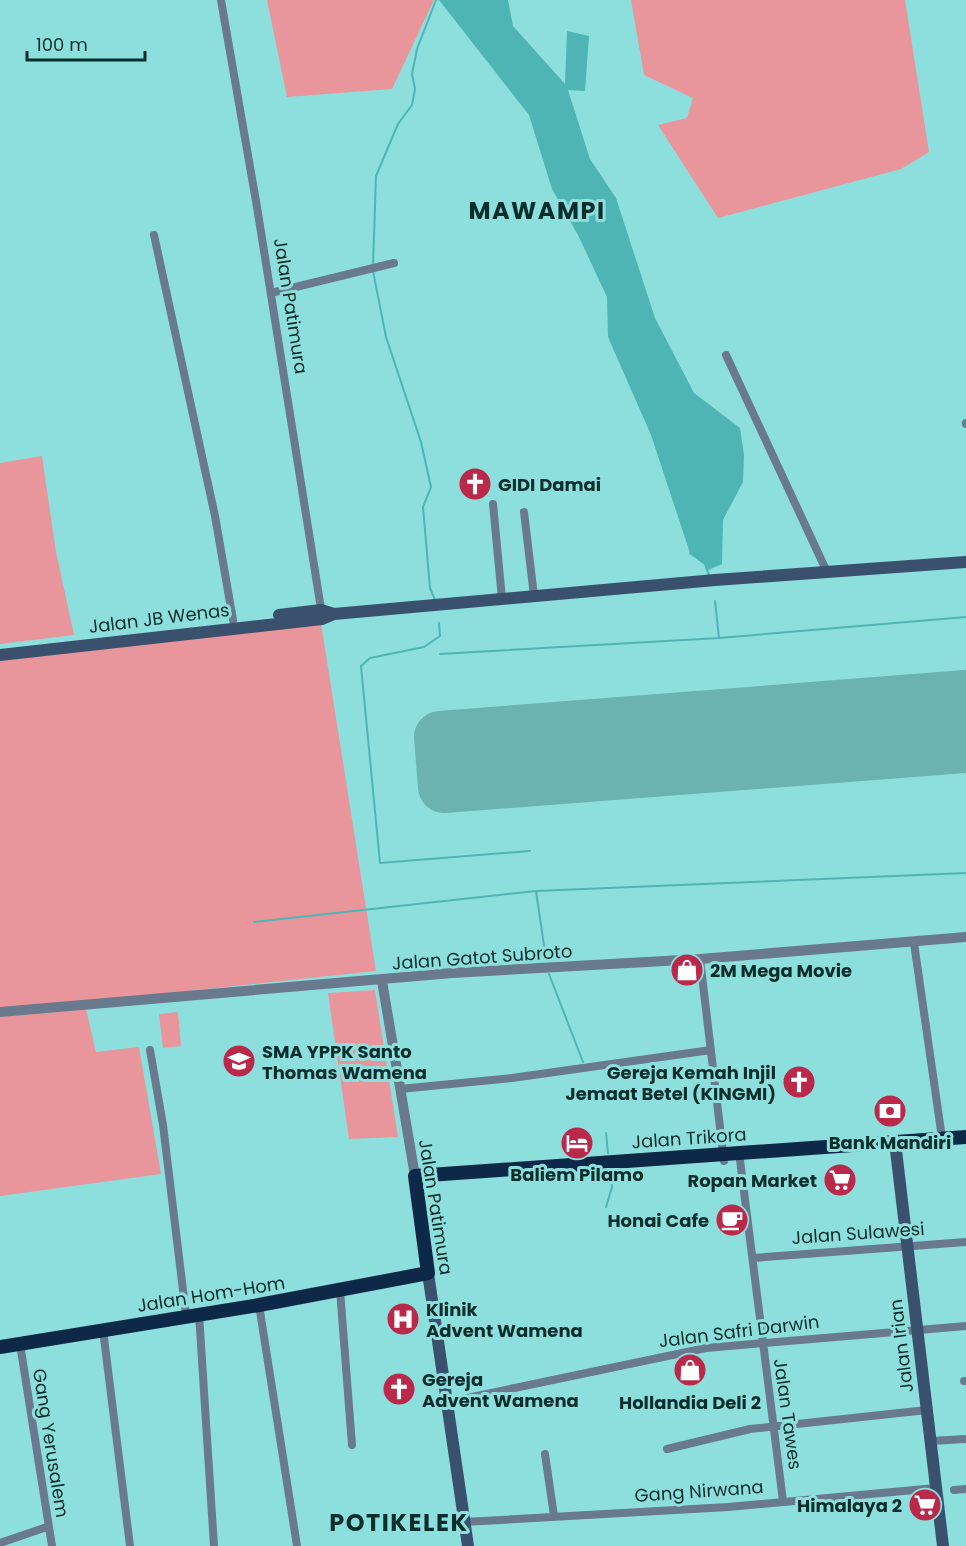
<svg xmlns="http://www.w3.org/2000/svg" width="966" height="1546" viewBox="0 0 966 1546" font-family="Poppins,sans-serif">
	<style>
		.green { fill: #e9959c }
		.water { fill: #4eb5b4 }
		.lines { fill: none; stroke-linecap: round; stroke-linejoin: round }
		.stream { stroke: #4eb5b4; stroke-width: 2 }
		.runway { stroke: #6cb2b0; stroke-width: 52 }
		.minor { stroke: #697a8e; stroke-width: 8 }
		.tertiary { stroke: #697a8e; stroke-width: 10 }
		.secondary { stroke: #3a516d; stroke-width: 12 }
		.trunk { stroke: #0e2948; stroke-width: 14 }
		.labels { text-anchor: middle; dominant-baseline: central; stroke-width: 6; stroke-linejoin: round; paint-order: stroke }
		.street-label { font-size: 18px; fill: #082d2d; stroke: #8ddfdd }
		.poi-label { font-size: 18px; font-weight: bold; fill: #082d2d; stroke: #8ddfdd; text-anchor: start }
		.district-label { font-size: 24px; font-weight: bold; letter-spacing: 1.5px; fill: #082d2d; stroke: #8ddfdd }
	</style>
	<rect width="100%" height="100%" fill="#8ddfdd"/>
	<path class="green" d="M267 0H434L392 89 287 97Z
		M631 0H905L929 152 901 169 718 218 658 125 687 118 693 98 644 75Z
		M42 456 56 552 74 635 0 644V463Z
		M321 623 376 971 0 1011V659Z
		M375 990 398 1137 349 1139 328 993Z
		M86 1009 96 1052 139 1047 161 1174 0 1196V1013Z
		M178 1012 181 1046 163 1048 159 1014Z"/>
	<path class="water" d="M439 0H508L513 26 565 84 567 31 589 36 585 91 568 90 590 159 616 198 655 318 694 393 740 428 744 455 743 482 723 520 722 564 706 571 705 564 690 553 651 435 608 337 607 297 578 235 552 189 529 115Z"/>
	<g class="lines">
		<path class="stream" d="M373 266 376 176 398 124 412 105 415 89 412 74 417 49 436 0
			M373 271 386 337 421 442 431 487 423 507 430 588 435 600
			M690 553 705 564 709 575
			M715 601 719 638
			M439 623 440 636 424 647 370 658 361 666 380 863 530 851
			M440 654 719 638 966 617
			M536 891 546 959
			M254 922 536 891 966 873
			M549 974 583 1062
			M606 1133 608 1153
			M606 1207 612 1187 611 1176"/>
		<path class="runway" d="M966 696 440 737 444 787 966 747"/>
		<path class="minor" d="M221 0 257 207 322 615
			M154 235 215 516 233 620
			M271 293 394 263
			M726 355 827 572
			M966 423V424
			M493 504 502 599
			M524 512 534 596
			M914 943 942 1138
			M700 959 724 1161
			M150 1050 163 1125 186 1315
			M400 1089 512 1078 711 1050
			M739 1152 783 1501
			M753 1258 966 1242
			M340 1290 352 1445
			M259 1305 297 1546
			M199 1314 214 1546
			M103 1330 130 1546
			M20 1344 52 1546
			M964 1381H966
			M448 1402 706 1348 966 1326
			M931 1441 966 1439
			M667 1449 750 1429 927 1410
			M545 1454 554 1516
			M954 1490 966 1489
			M464 1522 728 1507 936 1488
			M0 1543 47 1527"/>
		<path class="tertiary" d="M382 981 415 1176
			M0 1012 452 973 700 959 966 937"/>
		<path class="secondary" d="M279 615 321 610 334 614
			M0 655 322 619 334 614 715 580 966 562
			M895 1142 943 1546
			M428 1273 468 1546"/>
		<path class="trunk" d="M0 1347 259 1305 428 1273 415 1176 966 1137"/>
	</g>
	<defs>
		<g id="church-disc" transform="scale(1.725)"><circle r="9.5" fill="#ba294a" stroke="#8ddfdd"/><path d="M-1.2-6h2.4v3.5h3.3v2.4h-3.3V6h-2.4V-.1h-3.3v-2.4h3.3Z" fill="#fff"/></g>
		<g id="shop-disc" transform="scale(1.725)"><circle r="9.5" fill="#ba294a" stroke="#8ddfdd"/><path d="M-5-2.5h2.3a2.7 3.5 0 0 1 5.4 0H5L5.5 6h-11ZM-1.5-2.5h3a1.5 2.3 0 0 0-3 0Z" fill="#fff"/></g>
		<g id="school-disc" transform="scale(1.725)"><circle r="9.5" fill="#ba294a" stroke="#8ddfdd"/><path d="M0-5L7-2L0 1L-7-2ZM-4 1L0 2.5L4 1V4Q0 6-4 4Z" fill="#fff"/></g>
		<g id="bank-disc" transform="scale(1.725)"><circle r="9.5" fill="#ba294a" stroke="#8ddfdd"/><path d="M-6-4H6V4H-6ZM0-2.3a2.3 2.3 0 1 0 0 4.6a2.3 2.3 0 1 0 0-4.6Z" fill="#fff"/></g>
		<g id="hotel-disc" transform="scale(1.725)"><circle r="9.5" fill="#ba294a" stroke="#8ddfdd"/><path d="M-6-4.5h1.5V1H6V5H4.5V3h-9V5H-6ZM-4 0a1.8 1.8 0 1 1 3.6 0ZM.5 0V-2.5h3Q6-2.5 6 0Z" fill="#fff"/></g>
		<g id="supermarket-disc" transform="scale(1.725)"><circle r="9.5" fill="#ba294a" stroke="#8ddfdd"/><path d="M-6-5.5h2.5l.6 2H6L4.5 2H-2.5L-4.4-4H-6ZM-1.5 3.2a1.3 1.3 0 1 0 .1 0ZM3 3.2a1.3 1.3 0 1 0 .1 0Z" fill="#fff"/></g>
		<g id="cafe-disc" transform="scale(1.725)"><circle r="9.5" fill="#ba294a" stroke="#8ddfdd"/><path d="M-5.5-4.5H6V0H3Q3 3.5 0 3.5H-2.5Q-5.5 3.5-5.5 0ZM3-3.2v2h1.7v-2ZM-6 4.5H4V6H-6Z" fill="#fff"/></g>
		<g id="hospital-disc" transform="scale(1.725)"><circle r="9.5" fill="#ba294a" stroke="#8ddfdd"/><path d="M-5-5h3v3.5h4V-5h3V5h-3V1.5h-4V5h-3Z" fill="#fff"/></g>
	</defs>
	<g fill-rule="evenodd">
		<use href="#church-disc" x="475" y="484"/>
		<use href="#shop-disc" x="687" y="970"/>
		<use href="#school-disc" x="239" y="1061"/>
		<use href="#church-disc" x="799" y="1082"/>
		<use href="#bank-disc" x="890" y="1111"/>
		<use href="#hotel-disc" x="577" y="1143"/>
		<use href="#supermarket-disc" x="840" y="1180"/>
		<use href="#cafe-disc" x="732" y="1220"/>
		<use href="#hospital-disc" x="403" y="1319"/>
		<use href="#shop-disc" x="690" y="1370"/>
		<use href="#church-disc" x="399" y="1389"/>
		<use href="#supermarket-disc" x="925" y="1505"/>
	</g>
	<g class="labels">
		<g class="street-label">
			<text transform="translate(291 306) rotate(81)">Jalan Patimura</text>
			<text transform="translate(159 618) rotate(-7)">Jalan JB Wenas</text>
			<text transform="translate(482 957) rotate(-4)">Jalan Gatot Subroto</text>
			<text transform="translate(689 1138) rotate(-4)">Jalan Trikora</text>
			<text transform="translate(436 1207) rotate(81)">Jalan Patimura</text>
			<text transform="translate(858 1233) rotate(-4)">Jalan Sulawesi</text>
			<text transform="translate(211 1294) rotate(-9)">Jalan Hom-Hom</text>
			<text transform="translate(739 1331) rotate(-7)">Jalan Safri Darwin</text>
			<text transform="translate(901 1346) rotate(-97)">Jalan Irian</text>
			<text transform="translate(788 1414) rotate(82)">Jalan Tawes</text>
			<text transform="translate(51 1443) rotate(81)">Gang Yerusalem</text>
			<text transform="translate(699 1491) rotate(-4)">Gang Nirwana</text>
		</g>
		<g class="poi-label">
			<text x="498" y="484">GIDI Damai</text>
			<text x="710" y="970">2M Mega Movie</text>
			<text x="262" y="1051">SMA YPPK Santo<tspan x="262" dy="21">Thomas Wamena</tspan></text>
			<text x="776" y="1072" text-anchor="end">Gereja Kemah Injil<tspan x="776" dy="21">Jemaat Betel (KINGMI)</tspan></text>
			<text x="890" y="1142" text-anchor="middle">Bank Mandiri</text>
			<text x="577" y="1174" text-anchor="middle">Baliem Pilamo</text>
			<text x="817" y="1180" text-anchor="end">Ropan Market</text>
			<text x="709" y="1220" text-anchor="end">Honai Cafe</text>
			<text x="426" y="1309">Klinik<tspan x="426" dy="21">Advent Wamena</tspan></text>
			<text x="422" y="1379">Gereja<tspan x="422" dy="21">Advent Wamena</tspan></text>
			<text x="690" y="1402" text-anchor="middle">Hollandia Deli 2</text>
			<text x="902" y="1505" text-anchor="end">Himalaya 2</text>
		</g>
		<g class="district-label">
			<text x="537" y="210">MAWAMPI</text>
			<text x="399" y="1522">POTIKELEK</text>
		</g>
	</g>
	<path d="M27 51v9h118v-9" fill="none" stroke="#082d2d" stroke-width="3"/>
	<text x="36" y="51" font-size="18" fill="#082d2d" stroke="#8ddfdd" stroke-width="4.5" paint-order="stroke">100 m</text>
</svg>
